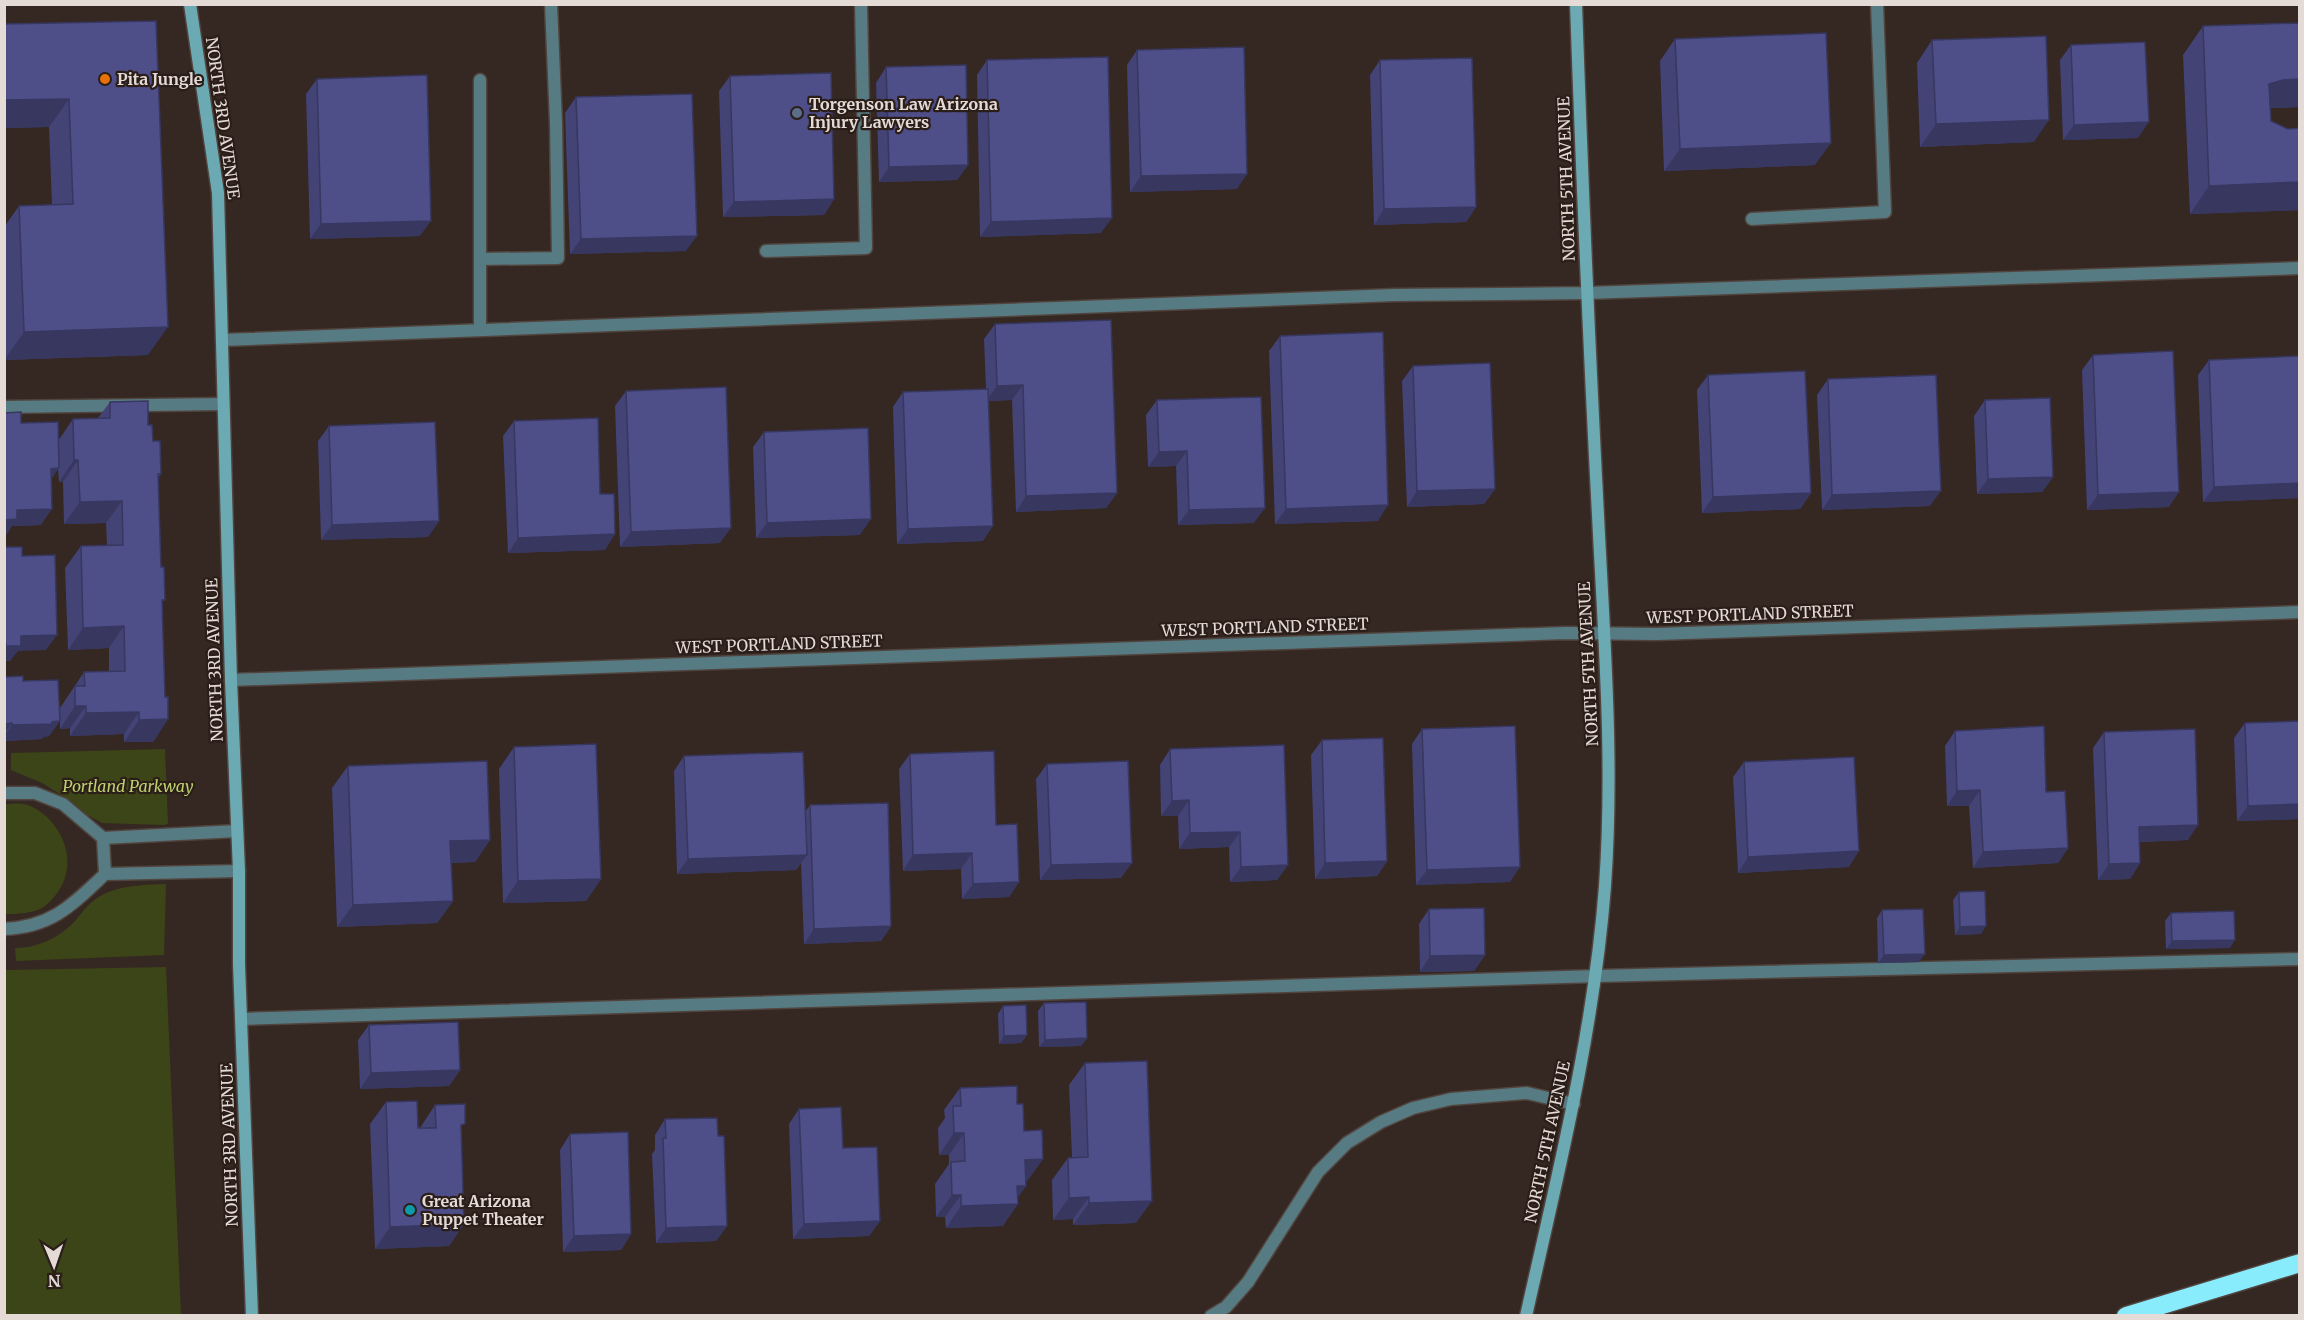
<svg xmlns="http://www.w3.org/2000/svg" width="2304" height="1320" viewBox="0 0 2304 1320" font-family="Merriweather,serif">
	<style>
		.green { fill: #3c4517 }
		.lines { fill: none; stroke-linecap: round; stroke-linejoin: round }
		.lane-casing { stroke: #51443e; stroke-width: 15 }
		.street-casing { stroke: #51443e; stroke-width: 15 }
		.secondary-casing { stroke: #51443e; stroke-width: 15 }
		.highway-casing { stroke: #51443e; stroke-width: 21 }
		.lane { stroke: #567b82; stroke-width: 12 }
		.street { stroke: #567b82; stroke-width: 12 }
		.secondary { stroke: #6ba9b3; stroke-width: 12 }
		.highway { stroke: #89ecfd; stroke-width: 18 }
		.wall { fill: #434376 }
		.shaded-wall { fill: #373760 }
		.building { fill: #4e4e89; stroke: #373760; stroke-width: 1.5 }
		.food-dot { fill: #e8710a; stroke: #2b1d18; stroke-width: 2 }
		.service-dot { fill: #5c6f8a; stroke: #2b1d18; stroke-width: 2 }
		.culture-dot { fill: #0f9aa8; stroke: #2b1d18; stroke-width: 2 }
		.labels { text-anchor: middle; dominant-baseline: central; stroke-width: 4.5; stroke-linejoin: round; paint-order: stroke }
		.poi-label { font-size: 16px; font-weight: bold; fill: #e4dad6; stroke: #2b1d18; text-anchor: start }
		.street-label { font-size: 16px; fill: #e4dad6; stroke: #2b1d18 }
		.park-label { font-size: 16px; font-style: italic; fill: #bcd16f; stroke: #2b1d18 }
	</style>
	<rect width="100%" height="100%" fill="#352721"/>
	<path class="green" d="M165 749 168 824 164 825 102 823 86 814 71 801 42 783 11 770V753Z
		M5 804C10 804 17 803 23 804 33 805 43 813 50 820 74 847 74 882 45 906 34 914 17 914 5 914Z
		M166 884 164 955 16 961 15 948C37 948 59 938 74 922 81 914 88 904 97 898 117 885 143 885 166 884Z
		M166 967 181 1315H5V970Z"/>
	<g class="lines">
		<g class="lane-casing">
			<path id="lane" d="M1752 219 1885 212 1877 4
				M766 251 866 248 861 4
				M481 259 558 258 556 123 551 4
				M480 330V80
				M222 340 1395 295 1587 293 2300 268
				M242 1019 1597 976 2300 959"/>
		</g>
		<g class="street-casing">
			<path id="street" d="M4 407 223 404
				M231 680 1565 633 1657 634 2300 612
				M4 793H35L63 804 103 838 237 831
				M103 838 105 874
				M4 929C52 927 72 905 105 874L239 871
				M1211 1316 1226 1307 1248 1282 1318 1172 1347 1143 1381 1122 1413 1108 1451 1099 1527 1093 1574 1104"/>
		</g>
		<g class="secondary-casing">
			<path id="secondary" d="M190 4 218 193 231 680 239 871V964L252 1316
				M1526 1316C1558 1173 1594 1032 1605 886 1614 762 1604 638 1598 515 1589 345 1582 175 1576 4"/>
		</g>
		<g class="highway-casing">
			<path id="highway" d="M2126 1316 2300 1263"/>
		</g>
		<use href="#lane" class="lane"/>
		<use href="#street" class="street"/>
		<use href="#secondary" class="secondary"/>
		<use href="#highway" class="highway"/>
	</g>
	<path class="wall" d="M156 21 148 355 4 360V227L19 206 52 205 49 127 4 128Z
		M2300 23V107L2271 108V121L2288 129 2300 128V210L2190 214 2183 55 2203 26Z
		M1675 39 1815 165 1664 171 1660 61Z
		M1932 40 2034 142 1920 147 1917 63Z
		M2071 45 2138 138 2063 140 2060 60Z
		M1137 50 1237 189 1130 192 1127 65Z
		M987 60 1101 233 980 237 977 75Z
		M1380 60 1476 207 1466 222 1374 225 1370 75Z
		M886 67 968 165 957 180 879 182 876 83Z
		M730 76 834 199 824 215 723 217 719 91Z
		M317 79 420 236 310 239 306 94Z
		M576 97 686 251 570 254 565 113Z
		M995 324 1117 493 1106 508 1016 512 1012 400 989 401 983 541 897 544 893 407 903 392 986 389 984 339Z
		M1280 336 1378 521 1275 524 1269 351Z
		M2093 355 2169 507 2087 510 2082 370Z
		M2209 360 2300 498 2203 502 2198 375Z
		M1413 366 1495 489 1484 504 1407 507 1402 381Z
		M1708 375 1811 493 1800 509 1702 513 1697 390Z
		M1828 379 1930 506 1822 510 1817 395Z
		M626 391 720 543 620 547 615 406Z
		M1157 400 1254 523 1178 525 1176 466 1148 467 1146 415Z
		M1985 400 2053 477 2042 492 1977 494 1974 416Z
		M110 402 148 425 161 474 158 478 165 697 168 719 153 742H124V734L70 736V728L60 729V721L49 736 43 737 42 739 4 741V677L23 681 60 708 84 672H109V648L68 650 65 568 81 546 107 545 106 523 64 524 63 482H59L58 469 51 479 41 525 12 526 6 535 21 423 58 441 73 419 98 418Z
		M514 421 600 494 605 550 508 553 503 436Z
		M329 426 439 521 428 537 321 540 318 441Z
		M764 432 860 535 756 538 753 447Z
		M2245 723 2300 819 2237 821 2234 738Z
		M1422 729 1510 882 1416 885 1412 744Z
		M1955 731 2046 792 2068 848 2058 863 1973 868 1969 806H1947L1945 746Z
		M2104 732 2188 840 2140 842V863L2130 879 2098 880 2093 748Z
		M1322 740 1387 861 1377 876 1315 879 1311 755Z
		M514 747 601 879 586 901 503 903 499 769Z
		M1170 749 1288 865 1277 880 1230 882 1229 847 1179 849 1178 816H1161L1160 765Z
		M910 754 996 825 1019 882 1009 897 962 899 961 869 903 871 899 769Z
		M684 756 805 812 810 805 891 926 881 941 804 944 801 863 796 870 677 874 674 771Z
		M1744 762 1849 867 1738 873 1733 777Z
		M1047 764 1121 878 1040 880 1036 779Z
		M348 766 490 840 475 862 451 863 453 901 437 923 337 927 332 788Z
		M1959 892 1981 934 1955 935 1953 900Z
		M1429 909 1485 955 1474 971 1420 972 1419 924Z
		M1882 910 1919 962 1878 963 1877 918Z
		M2171 913 2230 948 2166 949 2165 921Z
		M1044 1003 1087 1038 1081 1046 1039 1047 1038 1011Z
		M1003 1006 1027 1035 1021 1043 999 1044 998 1014Z
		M369 1025 460 1070 449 1086 360 1089 358 1040Z
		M1085 1063 1136 1223 1073 1225V1219L1053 1220 1052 1180 1068 1158 1072 1157 1069 1085Z
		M960 1088 1017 1104 1024 1131 1043 1159 1027 1181H1026V1186L1018 1197 1003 1226 946 1228 945 1217H936L935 1184 949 1164V1155H939L938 1128 945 1118 944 1110Z
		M386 1102 418 1128H420L435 1105 461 1131 464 1224 449 1246 375 1249 370 1124Z
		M799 1109 843 1148 880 1221 869 1236 793 1239 789 1124Z
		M665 1119 718 1136 727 1226 716 1241 656 1243 652 1154 655 1150V1135Z
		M570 1134 631 1234 621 1250 563 1252 560 1150Z"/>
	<path class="shaded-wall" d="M2300 79V107L2263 108 2269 84 2283 80Z
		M69 99 49 127 4 128V100Z
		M2049 120 2034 142 1920 147 1936 124Z
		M2149 122 2138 138 2063 140 2074 125Z
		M1831 143 1815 165 1664 171 1680 149Z
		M968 165 957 180 879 182 889 167Z
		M1247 174 1237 189 1130 192 1141 176Z
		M2300 182V210L2190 214 2209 186Z
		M834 199 824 215 723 217 734 202Z
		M1476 207 1466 222 1374 225 1384 209Z
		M1112 218 1101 233 980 237 991 222Z
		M431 221 420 236 310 239 321 224Z
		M697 236 686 251 570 254 581 239Z
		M168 327 148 355 4 360 24 332Z
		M1023 385 1012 400 986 401 997 386Z
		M1187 451 1176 466 1148 467 1159 452Z
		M74 460H78L63 482H59Z
		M59 468 48 484 51 469Z
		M2053 477 2042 492 1977 494 1988 479Z
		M2300 483V498L2203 502 2214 487Z
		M1495 489 1484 504 1407 507 1417 491Z
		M1941 491 1930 506 1822 510 1832 495Z
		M2179 492 2169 507 2087 510 2098 495Z
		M1117 493 1106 508 1016 512 1026 496Z
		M1811 493 1800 509 1702 513 1713 497Z
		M122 501 106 523 64 524 80 502Z
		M1388 505 1378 521 1275 524 1286 509Z
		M1265 508 1254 523 1178 525 1189 510Z
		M52 509 41 525 12 526 6 535H4V520L17 510Z
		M871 519 860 535 756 538 767 523Z
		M439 521 428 537 321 540 332 525Z
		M993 526 983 541 897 544 908 529Z
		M731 528 720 543 620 547 631 532Z
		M615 534 605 550 508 553 518 538Z
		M124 626 109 648 68 650 83 628Z
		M57 635 46 650 18 651 10 661H4V649L6 646 21 636Z
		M75 706H86L70 728 60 729Z
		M139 712 124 734 70 736 86 713Z
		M168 719 153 742H124L139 720Z
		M60 721 49 736 43 737 42 739 4 741V736L12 725Z
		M12 723 4 734V724Z
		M1980 790 1969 806H1947L1957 791Z
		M1189 800 1178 816H1161L1172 801Z
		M2300 804V819L2237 821 2248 806Z
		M2198 825 2188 840 2129 842 2139 827Z
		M1240 832 1229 847 1179 849 1190 833Z
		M490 840 475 862 435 863 450 841Z
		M2068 848 2058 863 1973 868 1983 852Z
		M1859 851 1849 867 1738 873 1748 857Z
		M972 853 961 869 903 871 913 855Z
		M807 855 796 870 677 874 688 859Z
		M1387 861 1377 876 1315 879 1325 863Z
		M1132 863 1121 878 1040 880 1051 865Z
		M2140 863 2130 879 2098 880 2109 864Z
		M1288 865 1277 880 1230 882 1241 867Z
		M1520 867 1510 882 1416 885 1427 870Z
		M601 879 586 901 503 903 518 881Z
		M1019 882 1009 897 962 899 973 884Z
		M453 901 437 923 337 927 353 905Z
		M891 926 881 941 804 944 814 929Z
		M1986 926 1981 934 1955 935 1960 927Z
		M2235 940 2230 948 2166 949 2172 941Z
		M1925 954 1919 962 1878 963 1884 955Z
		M1485 955 1474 971 1420 972 1430 956Z
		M1027 1035 1021 1043 999 1044 1004 1036Z
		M1087 1038 1081 1046 1039 1047 1045 1040Z
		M460 1070 449 1086 360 1089 371 1073Z
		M954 1133H964L949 1155H939Z
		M1043 1159 1027 1181 1010 1182 1025 1160Z
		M1017 1186H1026L1013 1204H1018L1003 1226 946 1228 961 1206Z
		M952 1195H961L945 1217H936Z
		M1089 1197 1073 1219 1053 1220 1069 1198Z
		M1152 1201 1136 1223 1073 1225 1089 1203Z
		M880 1221 869 1236 793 1239 804 1224Z
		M464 1224 449 1246 375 1249 390 1227Z
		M727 1226 716 1241 656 1243 666 1228Z
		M631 1234 621 1250 563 1252 574 1236Z"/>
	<path class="building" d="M156 21 168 327 24 332 19 206 73 204 69 99 4 100V24Z
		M2300 23V79L2283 80 2269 84 2271 121 2288 129 2300 128V182L2209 186 2203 26Z
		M1826 33 1831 143 1680 149 1675 39Z
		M2046 36 2049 120 1936 124 1932 40Z
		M2145 42 2149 122 2074 125 2071 45Z
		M1244 47 1247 174 1141 176 1137 50Z
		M1108 57 1112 218 991 222 987 60Z
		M1472 58 1476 207 1384 209 1380 60Z
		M966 65 968 165 889 167 886 67Z
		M831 73 834 199 734 202 730 76Z
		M427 75 431 221 321 224 317 79Z
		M692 94 697 236 581 239 576 97Z
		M1111 320 1117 493 1026 496 1023 385 997 386 995 324Z
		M1383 332 1388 505 1286 509 1280 336Z
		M2173 351 2179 492 2098 495 2093 355Z
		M2300 356V483L2214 487 2209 360Z
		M1490 363 1495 489 1417 491 1413 366Z
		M1805 371 1811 493 1713 497 1708 375Z
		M1936 375 1941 491 1832 495 1828 379Z
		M726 387 731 528 631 532 626 391Z
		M988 389 993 526 908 529 903 392Z
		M1261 397 1265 508 1189 510 1187 451 1159 452 1157 400Z
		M2050 398 2053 477 1988 479 1985 400Z
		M148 401V425H152L153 441H160L161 474H158L161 567H164L165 600H162L165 697H168V719L139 720V712L86 713V706H75V686H85L84 672 125 671 124 626 83 628 81 546 123 545 122 501 80 502 78 460H74L73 419 110 418V402Z
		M21 412V423L58 422 59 468 51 469 52 509 17 510V519L4 520V413Z
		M598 418 600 494H614L615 534 518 538 514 421Z
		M435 422 439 521 332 525 329 426Z
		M868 428 871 519 767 523 764 432Z
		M4 547H22V556L55 555 57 635 21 636V646H6V644H4Z
		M23 676V681L58 680 60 721 52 722V724L12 725V723L4 724V677Z
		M2300 721V804L2248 806 2245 723Z
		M1515 726 1520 867 1427 870 1422 729Z
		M2044 726 2046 792 2065 791 2068 848 1983 852 1980 790 1957 791 1955 731Z
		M2195 729 2198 825 2139 827 2140 863 2109 864 2104 732Z
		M1383 738 1387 861 1325 863 1322 740Z
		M596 744 601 879 518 881 514 747Z
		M1284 745 1288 865 1241 867 1240 832 1190 833 1189 800 1172 801 1170 749Z
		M994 751 996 825 1017 824 1019 882 973 884 972 853 913 855 910 754Z
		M803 752 807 855 688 859 684 756Z
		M1854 757 1859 851 1748 857 1744 762Z
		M487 761 490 840 450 841 453 901 353 905 348 766Z
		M1128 761 1132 863 1051 865 1047 764Z
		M888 803 891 926 814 929 810 805Z
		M1985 891 1986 926 1960 927 1959 892Z
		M1484 908 1485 955 1430 956 1429 909Z
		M1923 909 1925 954 1884 955 1882 910Z
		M2234 911 2235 940 2172 941 2171 913Z
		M1086 1002 1087 1038 1045 1040 1044 1003Z
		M1026 1005 1027 1035 1004 1036 1003 1006Z
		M458 1022 460 1070 371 1073 369 1025Z
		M1147 1061 1152 1201 1089 1203V1197L1069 1198 1068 1158 1088 1157 1085 1063Z
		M1017 1086V1104H1023L1024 1131 1042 1130 1043 1159 1025 1160 1026 1186H1017L1018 1204 961 1206V1195H952L951 1162 965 1161 964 1133H954L953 1106H961L960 1088Z
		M417 1101 418 1128H436L435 1105 465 1104V1124L461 1125 464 1224 390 1227 386 1102Z
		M841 1107 843 1148 877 1147 880 1221 804 1224 799 1109Z
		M717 1118 718 1136H724L727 1226 666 1228 663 1138H666L665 1119Z
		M628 1132 631 1234 574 1236 570 1134Z"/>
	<circle class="food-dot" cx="105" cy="79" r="6"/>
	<circle class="service-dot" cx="797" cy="113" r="6"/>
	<circle class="culture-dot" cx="410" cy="1210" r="6"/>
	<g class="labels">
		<g class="poi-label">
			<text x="117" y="79">Pita Jungle</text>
			<text x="809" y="104">Torgenson Law Arizona<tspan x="809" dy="18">Injury Lawyers</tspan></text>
			<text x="422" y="1201">Great Arizona<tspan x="422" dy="18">Puppet Theater</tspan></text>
		</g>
		<g class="street-label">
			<text transform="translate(223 118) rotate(82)">NORTH 3RD AVENUE</text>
			<text transform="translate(1566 179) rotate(-92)">NORTH 5TH AVENUE</text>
			<text transform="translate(1750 614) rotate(-2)">WEST PORTLAND STREET</text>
			<text transform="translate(1265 627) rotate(-2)">WEST PORTLAND STREET</text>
			<text transform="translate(779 644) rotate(-2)">WEST PORTLAND STREET</text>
			<text transform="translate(214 660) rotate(-92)">NORTH 3RD AVENUE</text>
			<text transform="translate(1588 664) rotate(-93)">NORTH 5TH AVENUE</text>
			<text transform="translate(1547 1142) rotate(-78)">NORTH 5TH AVENUE</text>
			<text transform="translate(229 1145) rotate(-92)">NORTH 3RD AVENUE</text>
		</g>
		<g class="park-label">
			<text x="128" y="786">Portland Parkway</text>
		</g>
	</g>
	<rect width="2304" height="1320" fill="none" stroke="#e4dad6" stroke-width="12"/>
	<g transform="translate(54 1266) rotate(178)" stroke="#2b1d18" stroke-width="4.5" paint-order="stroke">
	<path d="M0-4.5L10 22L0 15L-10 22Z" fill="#e4dad6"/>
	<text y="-9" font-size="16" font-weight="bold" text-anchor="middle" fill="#e4dad6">N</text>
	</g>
</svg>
